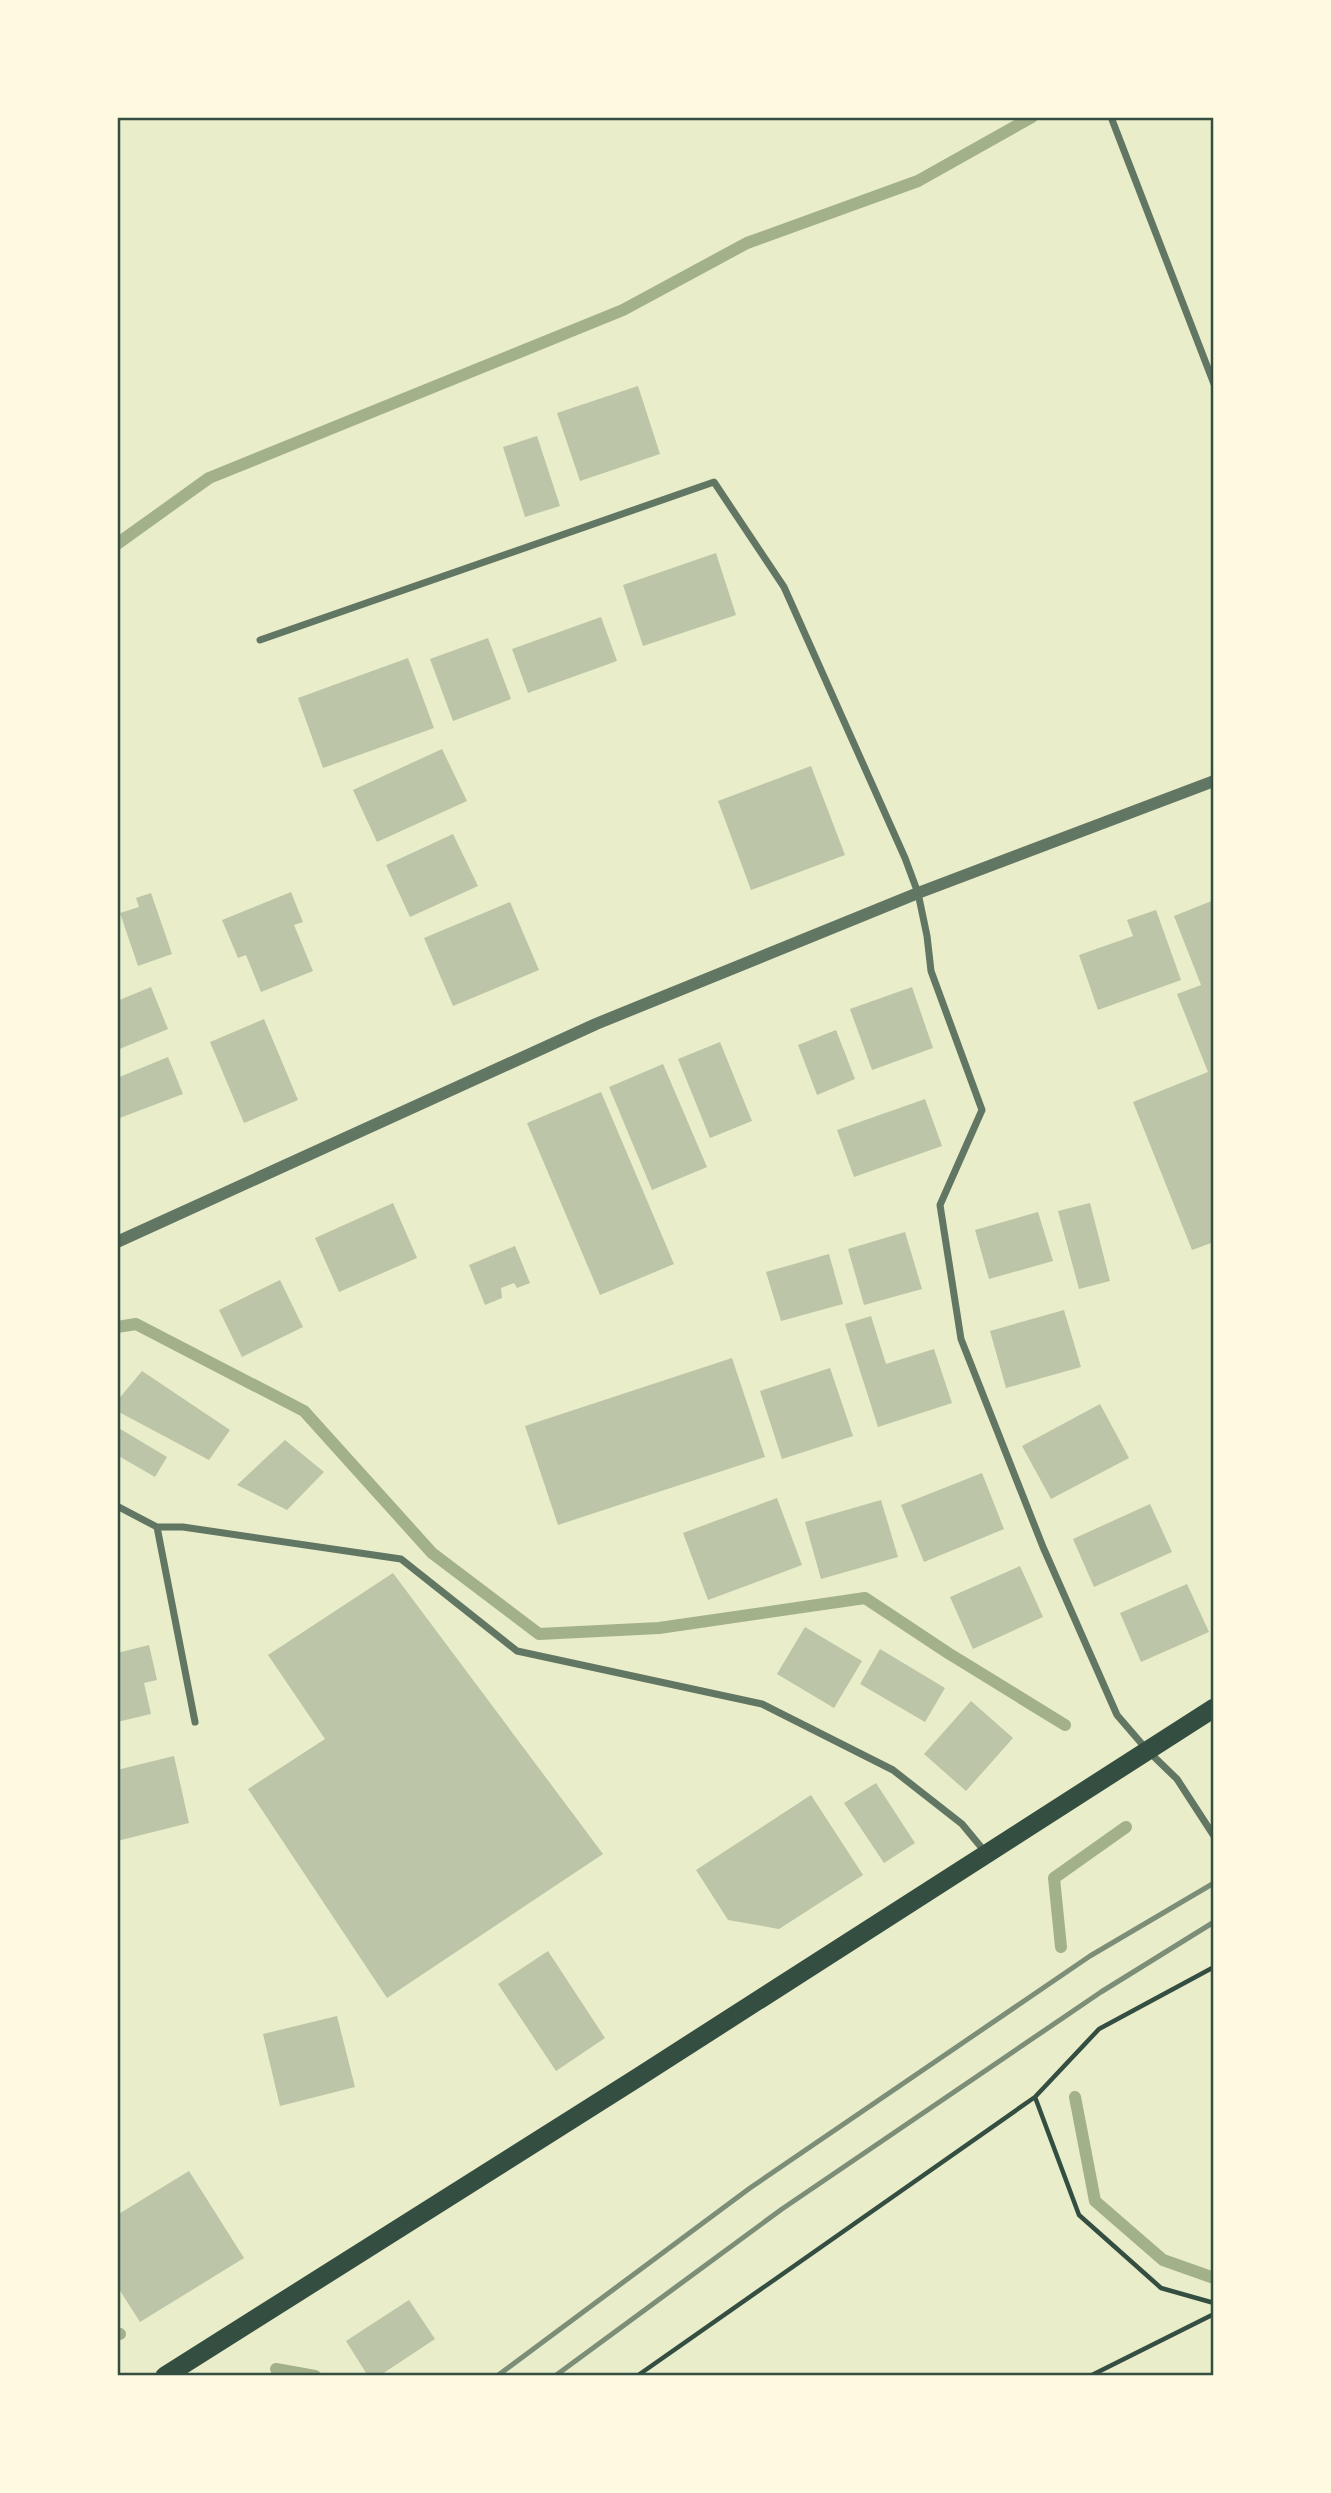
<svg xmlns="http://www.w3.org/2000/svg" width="1331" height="2493" viewBox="0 0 1331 2493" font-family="'Asap Condensed',sans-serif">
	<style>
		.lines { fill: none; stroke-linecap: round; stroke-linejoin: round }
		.stream { stroke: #a3b18a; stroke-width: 12 }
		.building { fill: #bcc5a7 }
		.path { stroke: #344e41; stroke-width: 4.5 }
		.minor { stroke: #617663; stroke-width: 7 }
		.tertiary { stroke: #617663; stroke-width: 12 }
		.trunk { stroke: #344e41; stroke-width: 19 }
		.rail { stroke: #7c8e77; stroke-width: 5 }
		.neatline { fill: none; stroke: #344e41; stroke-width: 2.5 }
	</style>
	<rect width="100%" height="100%" fill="#e9edc9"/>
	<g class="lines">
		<path class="stream" d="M117 544 209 478 623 310 747 243 918 181 1032 117
			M117 1327 136 1324 304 1411 432 1553 539 1634 659 1628 865 1598 948 1653 1065 1725
			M1061 1947 1054 1878 1126 1827
			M1075 2097 1095 2201 1163 2260 1214 2278
			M117 2333 120 2334
			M276 2369 315 2376"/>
	</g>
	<path class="building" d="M638 386 660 454 580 481 557 413Z
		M537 436 560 506 525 517 503 447Z
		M716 553 736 615 643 646 623 585Z
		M601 617 617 661 528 693 512 649Z
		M488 638 511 699 453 721 430 659Z
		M408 658 434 728 323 768 298 698Z
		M442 749 467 801 377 842 353 790Z
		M811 766 845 855 751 890 718 801Z
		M453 834 478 886 410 917 386 865Z
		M291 892 303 922 294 925 313 971 261 992 246 955 238 958 222 920Z
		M151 893 172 954 138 966 120 913 139 907 136 898Z
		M1214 900V1242L1192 1250 1133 1102 1208 1072 1177 994 1201 985 1174 916Z
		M510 902 539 970 453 1006 424 938Z
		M1156 910 1181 980 1098 1010 1079 955 1133 936 1127 920Z
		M151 987 168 1029 117 1050V1001Z
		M912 987 933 1048 872 1070 850 1009Z
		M264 1019 298 1100 244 1123 210 1042Z
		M836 1030 855 1079 817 1095 798 1045Z
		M720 1042 752 1121 710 1138 678 1059Z
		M168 1057 183 1094 117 1119V1078Z
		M663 1064 707 1167 652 1190 609 1087Z
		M601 1092 674 1264 600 1295 527 1123Z
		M925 1099 942 1146 854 1177 837 1130Z
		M393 1203 417 1258 339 1292 315 1238Z
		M1090 1203 1110 1281 1079 1289 1058 1211Z
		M1038 1212 1053 1261 989 1279 975 1230Z
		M905 1232 922 1289 864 1305 848 1249Z
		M515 1246 530 1283 517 1288 514 1283 501 1288 502 1298 485 1305 469 1265Z
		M829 1254 843 1304 781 1321 766 1272Z
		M280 1280 303 1327 242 1357 219 1310Z
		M1064 1310 1081 1367 1006 1388 990 1331Z
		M871 1316 886 1364 934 1349 952 1403 878 1427 845 1324Z
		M732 1358 765 1457 558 1525 525 1426Z
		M830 1368 853 1436 782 1459 760 1391Z
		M142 1371 230 1430 209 1460 117 1411V1401Z
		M1100 1404 1129 1458 1051 1499 1022 1446Z
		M117 1427 167 1457 155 1477 117 1455Z
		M285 1440 324 1472 287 1510 237 1485Z
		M982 1473 1004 1529 924 1562 901 1505Z
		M777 1498 802 1565 708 1600 683 1533Z
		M881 1500 898 1557 821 1579 805 1522Z
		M1150 1504 1172 1552 1094 1587 1073 1539Z
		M1020 1566 1043 1617 973 1649 950 1597Z
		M393 1573 603 1854 387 1998 248 1789 325 1739 268 1655Z
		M1187 1584 1209 1632 1141 1662 1120 1613Z
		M805 1627 862 1661 834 1708 777 1674Z
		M149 1645 157 1680 144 1683 151 1714 117 1722V1653Z
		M880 1649 945 1688 925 1722 860 1684Z
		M971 1701 1013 1738 966 1791 924 1754Z
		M174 1756 189 1823 117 1841V1770Z
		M876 1783 915 1843 884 1863 844 1803Z
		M811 1795 863 1875 779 1929 728 1920 696 1870Z
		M548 1951 605 2038 556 2071 498 1984Z
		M337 2016 355 2087 280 2106 263 2034Z
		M189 2171 244 2258 140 2322 117 2286V2215Z
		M409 2300 435 2339 379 2376H368L346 2341Z"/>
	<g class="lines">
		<path class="path" d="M1035 2097 1079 2215 1161 2288 1214 2303
			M637 2376 1035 2097 1099 2029 1214 1967
			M1090 2376 1214 2314"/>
		<path class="minor" d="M1111 117 1214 384
			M260 640 714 482 784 587 905 858 918 893 927 936 931 971 982 1110 940 1205 961 1339 1043 1547 1117 1715 1148 1751 1177 1779 1214 1836
			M117 1506 157 1527 195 1722
			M157 1527H183L401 1559 517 1651 762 1704 893 1770 962 1824 986 1853"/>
		<path class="tertiary" d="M117 1242 596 1024 918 893 1214 781"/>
		<path class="trunk" d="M165 2376 637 2078 1214 1708"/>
		<path class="rail" d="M497 2376 750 2188 1090 1956 1214 1883
			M555 2376 782 2209 1101 1992 1214 1922"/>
	</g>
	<rect width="1331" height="2493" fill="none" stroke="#fefae0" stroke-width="238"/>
	<rect x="119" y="119" width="1093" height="2255" class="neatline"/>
</svg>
